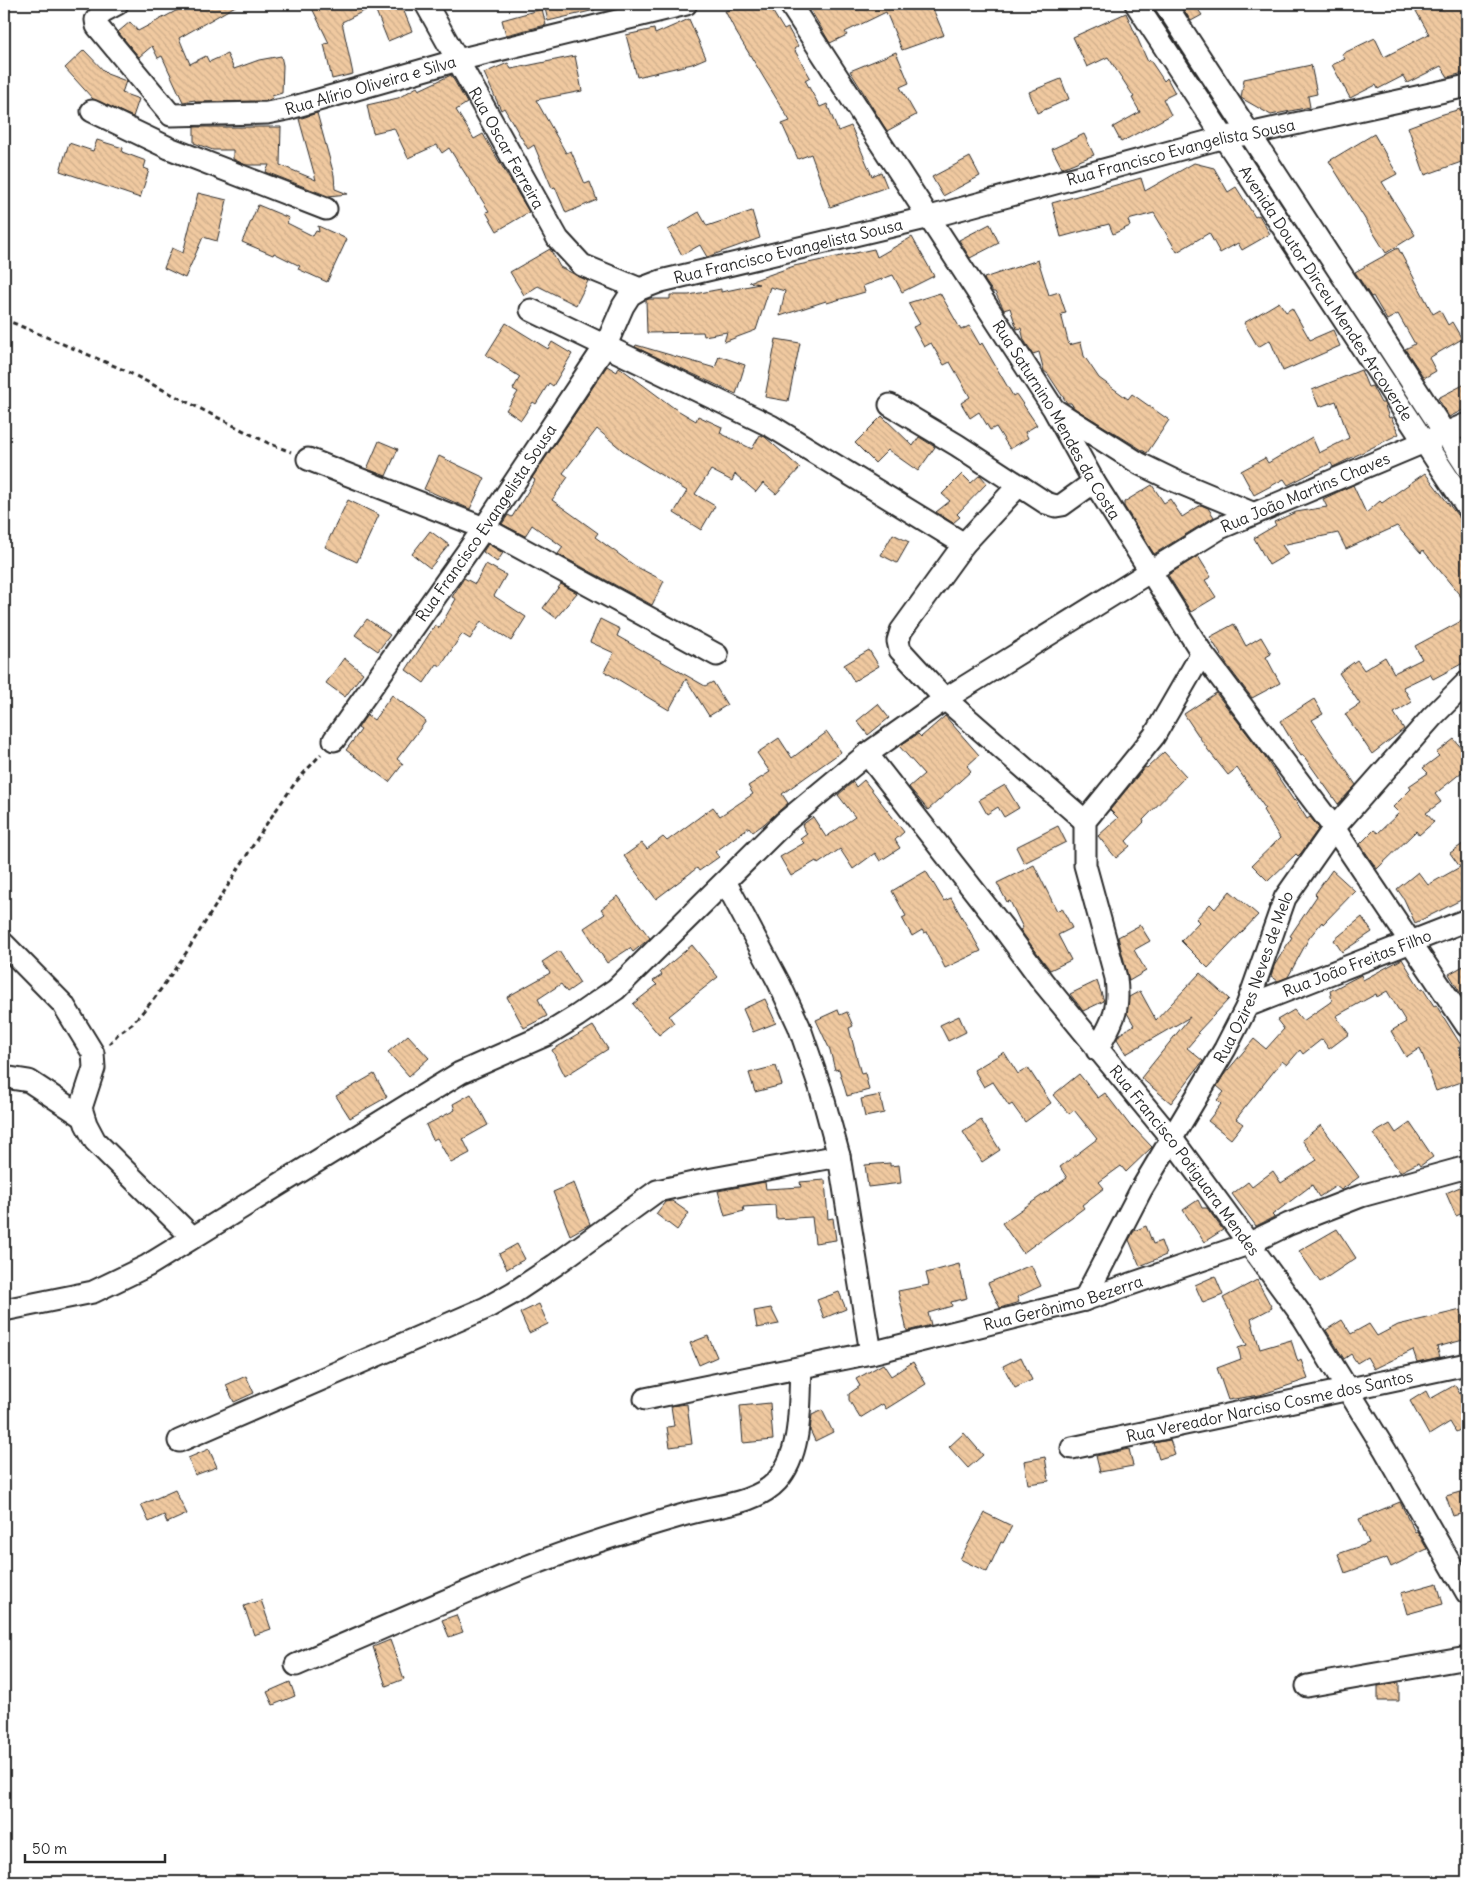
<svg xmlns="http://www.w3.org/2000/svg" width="1471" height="1886" viewBox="0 0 1471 1886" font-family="Delius,sans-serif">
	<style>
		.building { fill: url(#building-back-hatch); stroke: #2b2b2b }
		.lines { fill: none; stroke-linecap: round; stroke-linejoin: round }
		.minor-casing { stroke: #2b2b2b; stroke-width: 25 }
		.path { stroke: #2b2b2b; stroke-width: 3; stroke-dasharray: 5 4; stroke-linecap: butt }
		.minor { stroke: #fff; stroke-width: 21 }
		.labels { text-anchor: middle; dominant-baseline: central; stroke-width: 4; stroke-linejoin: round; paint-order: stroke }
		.street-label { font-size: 16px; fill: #2b2b2b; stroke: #fff }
	</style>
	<defs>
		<pattern id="building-back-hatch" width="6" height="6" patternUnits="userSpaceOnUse" patternTransform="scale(1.25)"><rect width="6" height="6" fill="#f0c9a0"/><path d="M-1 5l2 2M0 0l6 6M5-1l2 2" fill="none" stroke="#cead8a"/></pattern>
	</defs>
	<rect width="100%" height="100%" fill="#fff"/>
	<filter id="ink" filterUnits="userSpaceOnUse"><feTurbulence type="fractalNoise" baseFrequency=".02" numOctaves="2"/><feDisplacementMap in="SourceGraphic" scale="10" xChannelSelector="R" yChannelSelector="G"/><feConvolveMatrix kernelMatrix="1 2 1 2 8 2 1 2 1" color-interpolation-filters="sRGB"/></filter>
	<g filter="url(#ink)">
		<path class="building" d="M189 4H239L179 38 190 64 206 56 209 62 227 54 234 69 259 60 281 56 283 65 282 93 272 96 273 98 266 101 195 102V100L183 102 162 56 158 58 152 46 139 57 118 32 130 22 138 31Z
			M310 4H401L412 31 388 41 374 6 342 22 353 74 332 79 324 44 329 43Z
			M544 4H594L595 10 548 21Z
			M750 4H768L784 30 788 28 798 46 794 49 810 77 805 80 820 107 827 104 838 131 851 126 872 176 881 172 887 187 830 207 811 154 798 159 782 124 790 121 736 32 725 11Z
			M807 4H931L944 35 902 50 886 12 845 32 847 35 830 43Z
			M1180 4H1194L1202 15 1191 21Z
			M1412 4H1467V72L1448 77 1441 66 1407 83 1403 76 1378 89 1376 85 1350 98 1332 65 1345 59 1342 54 1375 38 1384 57 1429 34Z
			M542 9 546 25 506 35 502 20Z
			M1126 13 1148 62 1150 60 1164 81 1167 78 1175 93 1163 99 1171 115 1121 142 1113 127 1140 112 1132 98 1134 97 1108 57 1087 67 1073 37Z
			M689 19 706 58 692 64 637 77 626 35 654 29 655 34Z
			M84 50 107 74 126 81 122 93 139 99 133 117 93 99 65 68Z
			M896 52 909 83 900 87 916 115 887 131 850 71Z
			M575 56 582 91 536 100 566 153 571 151 585 184 590 182 597 200 566 213 555 187 552 188 534 145 528 149 504 108 501 110 484 73 508 63 511 69Z
			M1311 65 1317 94 1308 96 1310 107 1271 115 1241 98 1244 79Z
			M451 75 467 103 456 110 474 139 483 134 529 212 497 231 486 212 489 211 449 148 442 153 437 145 408 158 394 128 373 133 367 105 398 98 417 87 419 90Z
			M1061 79 1069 99 1037 113 1029 92Z
			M1467 107V160L1425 175 1408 127 1440 115Z
			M317 113 334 175 335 189 348 194 328 196 266 172 269 165H246L233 159V150H213L194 143V127H281L280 165 316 180 299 119Z
			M1084 134 1094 155 1062 168 1052 149Z
			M1374 134 1397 174 1382 182 1415 235 1386 253 1329 161Z
			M97 140 123 148 122 152 146 161 144 168 149 170 140 198 60 171 69 143 93 151Z
			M970 157 980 176 943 196 932 177Z
			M1194 163 1214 168 1228 192 1236 187 1255 217 1259 215 1270 234 1242 250 1238 243 1220 253 1209 233 1177 252 1154 213 1128 220 1130 226 1113 234 1109 224 1061 237 1052 203 1141 178 1145 191Z
			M198 193 227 200 217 241 203 237 185 278 164 268 172 248 183 253Z
			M258 205 289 218 287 223 313 236 316 231 319 232 318 226 347 239 327 282 298 269 300 266 274 253 273 255 242 242Z
			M752 211 760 238 707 257 700 245 682 255 668 230 699 212 707 226Z
			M990 224 999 243 970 258 959 240Z
			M912 237 934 276 902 292 893 275 863 286 865 292 827 303 826 301 780 316 785 291 770 287 756 330 724 342 727 332 704 336 703 332 647 333 646 300 649 299H670V295H689L721 289V292L759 284 749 282 794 266 874 249 877 257Z
			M1398 248 1433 314 1440 310 1448 325 1452 322 1462 339 1429 358 1436 371 1424 378 1405 349 1415 344 1398 314 1387 320 1373 296 1371 297 1355 272Z
			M550 249 560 267 588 281 576 305 538 286 524 295 510 272Z
			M1038 260 1049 295 1059 292 1066 313 1061 314 1069 345 1081 342 1084 356 1099 378 1128 399 1132 394 1169 420 1147 453 1074 408 1071 403H1067L1048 374 1044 371 1039 352 1033 354 1024 340 1021 328 1017 329 1010 308 1004 310 995 292H993L985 281 984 278Z
			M940 293 961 330 969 326 980 345 982 343 1013 396 1016 394 1037 425 1025 432 1028 438 1010 449 996 427 990 430 979 412 970 418 961 403 970 397 950 362 944 365 931 343 924 347 913 327 920 324 908 303Z
			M1279 302 1286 312 1292 308 1310 340 1333 330 1340 346 1283 371 1270 340 1258 347 1244 323Z
			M506 323 548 349 552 342 572 354 553 386 549 383 536 404 533 402 521 420 506 410 518 392 513 389 520 377 486 355Z
			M776 339 800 343 788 401 765 397Z
			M636 345 715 368 719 356 745 365 736 394 635 347Z
			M607 366 617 372 619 367 674 408 696 421 698 416 722 427 720 433 752 449 760 435 765 437 800 468 776 494 763 483 756 492 735 474 732 481 711 470 695 494 715 506 701 530 674 513 687 491 627 454 597 429 563 473 568 477 552 500 598 533 595 537 635 566 664 581 652 605 558 554 563 547 532 525 525 536 502 524 508 515 512 517 535 480 532 478Z
			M1361 370 1368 387 1372 386 1381 403H1384L1389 418 1391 417 1399 434 1333 467 1331 463 1288 485 1284 479 1254 495 1241 471 1265 458 1268 463 1312 437 1319 453 1349 438 1336 401 1319 407 1312 390Z
			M1467 383V408L1449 417 1438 398Z
			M882 416 913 446 919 437 935 447 918 471 888 450 875 463 855 443Z
			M379 441 398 449 386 476 367 469Z
			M439 456 485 478 470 509 424 489Z
			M1425 473 1467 528V604L1423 550 1421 553 1397 526 1346 549 1338 533 1282 545 1288 554 1269 565 1254 538 1276 525 1274 522 1296 512 1327 507 1323 499 1353 485 1366 513 1380 501 1382 503Z
			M962 474 971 483 980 475 987 483 957 514 960 517 953 523 936 512 950 501 942 494Z
			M1152 485 1164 503 1170 499 1182 517 1201 505 1208 508 1214 517 1154 554 1124 506V502Z
			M348 500 379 515 357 562 325 547Z
			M430 531 449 545 430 568 412 554Z
			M893 534 909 542 897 563 881 555Z
			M488 544 503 553 497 562 483 552Z
			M1198 556 1211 577 1205 580 1216 597 1191 612 1168 575Z
			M486 564 506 575 494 596 526 617 511 641 481 621 470 639 462 634 441 666 437 664 424 683 406 670 435 625 439 628 456 599 452 597 464 578 475 584Z
			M561 584 577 593 556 618 543 608Z
			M1467 618V661L1433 679 1430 674 1403 687 1412 702 1394 713 1404 729 1372 754 1345 714 1360 704 1339 673 1357 660 1364 670 1385 657 1394 673 1422 659 1415 646Z
			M367 619 390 635 378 651 355 635Z
			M600 619 620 629 617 636 705 686 713 682 727 705 709 716 686 679 669 710 604 671 614 653 590 642Z
			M1234 624 1246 646 1261 637 1271 654 1266 657 1280 683 1252 698 1227 665 1210 637Z
			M869 650 879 666 854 681 844 665Z
			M344 658 363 673 345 697 326 683Z
			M1216 693 1262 753 1294 801 1295 800 1307 819 1310 817 1319 828 1301 853 1298 856 1296 854 1268 881 1252 865 1280 838 1263 810 1265 808 1237 768 1228 775 1208 750 1184 714Z
			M392 695 426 721 397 759 403 764 389 782 346 750 361 730 358 728 367 715 374 720Z
			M1314 699 1323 714 1312 720 1356 785 1338 804 1303 755 1301 756 1280 721Z
			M878 704 889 718 868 735 857 721Z
			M945 716 979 755 967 766 971 771 928 810 909 787 924 774 899 746 918 734 921 737Z
			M827 732 841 752 782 794 788 803 764 824 753 832 749 827 715 852 719 857 699 871 697 868 656 899 624 856 642 843 647 849 663 837 667 841 713 807 720 816 753 794 748 786 770 772 757 753 779 738 792 758Z
			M1454 739 1467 755V768L1435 794 1441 802 1426 813 1434 822 1419 835 1416 831 1377 869 1360 844 1374 830 1378 833 1399 813 1393 807 1411 789 1409 786 1428 773 1423 768 1439 756 1436 753Z
			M1164 752 1186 776 1143 820 1144 822 1126 841 1130 846 1116 858 1098 836 1118 818 1110 810 1145 767 1147 768Z
			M864 780 904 832 895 840 900 848 880 861 875 853 853 869 840 849 818 864 816 861 791 876 780 857 804 843 800 839 807 834 802 825 813 817 826 837 855 817 838 795 853 782 856 787Z
			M1005 785 1019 808 1004 817 998 807 987 814 979 800Z
			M1058 826 1066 842 1024 863 1016 847Z
			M1467 841V897L1415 923 1404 899 1397 889 1418 872 1428 885 1460 867 1450 853Z
			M1034 865 1057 911 1062 908 1072 928 1058 935 1071 960 1050 970 1020 930 1023 928 1010 901 1007 902 997 883Z
			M1332 870 1355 891 1323 924 1322 922 1309 938 1288 977 1278 981 1271 976 1274 966 1292 937 1290 936 1317 896 1315 894Z
			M926 871 944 901 951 898 981 951 945 968 927 932 924 933 922 930 912 936 902 918 906 916 892 891Z
			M1230 891 1258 915 1208 968 1181 941 1199 922 1196 919 1210 904 1215 909Z
			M618 896 650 938 633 952 630 948 607 963 584 928 605 914 601 909Z
			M1362 917 1372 932 1342 952 1334 940Z
			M1140 925 1150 941 1134 950 1146 971 1129 981 1118 937Z
			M692 945 718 977 669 1016 674 1023 659 1035 633 1004 657 985 653 981 662 975 660 972Z
			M559 951 580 983 567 992 561 984 538 999 547 1016 524 1028 507 997 550 973 542 962Z
			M1402 959 1421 990 1423 989 1434 1006 1436 1005 1461 1045 1458 1047 1467 1073V1080L1436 1091 1420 1048 1406 1057 1391 1031 1406 1022 1387 991 1377 997 1376 994 1336 1016 1349 1034 1329 1049 1322 1039 1303 1054 1300 1050 1287 1065 1282 1061 1236 1119 1243 1124 1231 1139 1208 1121 1221 1104 1217 1100 1224 1092 1217 1086 1223 1076 1254 1039 1266 1049 1284 1029 1277 1020 1294 1010 1303 1021 1332 1001 1330 991 1361 975 1363 980Z
			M1467 964V1004L1449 974Z
			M1200 973 1229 999 1197 1033 1199 1034 1187 1048 1203 1061 1171 1103 1141 1078 1190 1017 1126 1054 1117 1039 1120 1034 1134 1025 1127 1013 1129 997 1140 991 1156 1020Z
			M1097 981 1104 1001 1083 1011 1070 994Z
			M765 999 776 1023 753 1032 743 1009Z
			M838 1010 840 1015 847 1012 853 1026 849 1028 861 1074 865 1073 869 1090 847 1096 839 1069 835 1070 830 1050 816 1020Z
			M959 1016 966 1032 948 1041 940 1025Z
			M593 1026 608 1049 565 1076 552 1050Z
			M408 1035 429 1058 409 1076 388 1052Z
			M1004 1052 1018 1074 1028 1068 1051 1103 1025 1122 1012 1104 1009 1106 993 1082 984 1087 974 1070Z
			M776 1066 782 1085 755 1092 749 1073Z
			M374 1074 387 1097 350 1118 336 1096Z
			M1079 1074 1098 1098 1105 1093 1132 1128 1133 1127 1152 1147 1126 1172 1121 1166 1099 1182 1104 1188 1082 1205 1084 1208 1023 1253 1002 1223 1067 1178 1060 1167 1097 1139 1074 1110 1069 1114 1053 1095Z
			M471 1094 488 1125 463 1139 470 1153 451 1163 437 1138 433 1140 426 1125 455 1110 453 1104Z
			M880 1095 884 1113 865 1117 861 1099Z
			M981 1120 1000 1150 982 1162 963 1132Z
			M1410 1123 1433 1157 1420 1166 1418 1163 1400 1172 1373 1134 1390 1124 1396 1133Z
			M1321 1125 1359 1177 1341 1190 1336 1186 1319 1197 1312 1185 1272 1215 1274 1217 1256 1226 1232 1194 1248 1182 1252 1187 1273 1171 1281 1183 1317 1160 1302 1140Z
			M890 1163V1166L899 1165 901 1183 868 1187 865 1165Z
			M825 1180 828 1219 833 1218 836 1240 815 1243 812 1217 776 1219 775 1205 743 1207 744 1211 725 1216 718 1191 765 1182 766 1189 801 1187 800 1182Z
			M574 1183 590 1224 570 1235 553 1192Z
			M1467 1184V1211L1456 1216 1446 1193Z
			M1198 1200 1202 1208H1207L1223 1230 1204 1242 1183 1210Z
			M672 1201 689 1213 677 1230 656 1214 665 1202Z
			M1146 1226 1153 1244 1161 1241 1166 1255 1140 1266 1129 1240 1134 1231Z
			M1337 1229 1356 1258 1320 1282 1299 1251Z
			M517 1244 525 1259 507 1269 499 1254Z
			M959 1264 967 1298 951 1302 952 1306 928 1313 931 1325 907 1331 898 1291 929 1285 926 1273Z
			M1031 1265 1041 1286 1017 1297 1019 1302 1000 1308 988 1283Z
			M1215 1276 1223 1295 1203 1303 1195 1285Z
			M1257 1280 1272 1308 1251 1319 1260 1349 1291 1340 1298 1362 1301 1360 1308 1379 1260 1395 1228 1400 1217 1368 1241 1359 1238 1348 1247 1345 1223 1298Z
			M839 1292 846 1309 824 1318 817 1300Z
			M539 1304 548 1324 529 1333 520 1313Z
			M771 1308 779 1324 757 1328 754 1311Z
			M1461 1310 1467 1339 1437 1347 1440 1357 1417 1362 1413 1350 1374 1369 1367 1357 1357 1363 1351 1354 1344 1359 1326 1330 1342 1320 1351 1334 1369 1324 1377 1336 1398 1325Z
			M708 1336 717 1357 699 1365 690 1343Z
			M1021 1357 1032 1380 1015 1388 1003 1366Z
			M913 1362 926 1384 886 1409 883 1404 860 1418 849 1400V1394L860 1386 856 1379 883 1364 891 1376Z
			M246 1376 254 1393 234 1402 226 1385Z
			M1455 1385 1467 1407V1426L1456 1432 1450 1422 1429 1435 1410 1401 1426 1391 1430 1399Z
			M770 1403 773 1440 743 1443 740 1406Z
			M687 1404 692 1444 670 1447 667 1427 674 1426 671 1406Z
			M822 1410 833 1432 815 1441 810 1430 812 1415Z
			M964 1433 983 1455 968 1468 949 1447Z
			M1170 1440 1175 1454 1159 1459 1154 1443Z
			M209 1449 217 1467 195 1475 188 1458Z
			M1129 1449 1133 1466 1100 1472 1096 1456Z
			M1045 1457 1049 1481 1028 1484 1024 1461Z
			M175 1490 187 1514 167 1523 164 1515 149 1522 141 1505Z
			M1467 1490V1512L1453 1516 1446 1496Z
			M1400 1502 1415 1532 1417 1531 1427 1549 1391 1567 1387 1558 1345 1573 1338 1554 1369 1543 1359 1519Z
			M985 1513 1012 1526 1003 1543 1001 1542 987 1572 960 1559Z
			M1437 1583 1443 1604 1407 1614 1401 1593Z
			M261 1600 271 1629 254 1635 244 1606Z
			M456 1615 463 1632 449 1637 442 1620Z
			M390 1640 404 1679 386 1686 373 1647Z
			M290 1682 295 1696 273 1705 267 1692Z
			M1399 1683V1701H1378V1686Z"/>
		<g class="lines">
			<g class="minor-casing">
				<g id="minor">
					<path id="s1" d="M117 4 102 12 96 20 97 26 171 115 267 113 287 109 458 60 686 4"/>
					<path id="s2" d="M426 4 558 239 582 265 640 289"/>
					<path id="s3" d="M790 4 1053 408 1094 482 1202 653 1334 828 1467 1026"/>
					<path id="s4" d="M1136 4 1467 507"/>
					<path d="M1165 4 1467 467"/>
					<path d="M92 111 169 148 326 209"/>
					<path d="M531 310 771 426 964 544"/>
					<path d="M890 405 957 445 1046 503 1056 506 1062 505 1094 482"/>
					<path d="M1055 410 1140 464 1173 480 1252 513"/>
					<path d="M308 459 484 528 717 655"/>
					<path d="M1019 485 964 544 901 631 898 641 900 650 945 699 1085 821"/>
					<path id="s5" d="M334 740 484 528 606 345 623 306 630 295 640 289 661 281 930 217 1225 137 1249 134 1467 86"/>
					<path id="s6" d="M867 754 1004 929 1043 982 1172 1139 1303 1317 1385 1450 1467 1593"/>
					<path d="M726 883 779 983 799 1026 821 1090 839 1156 871 1353"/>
					<path d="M4 944 63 1004 93 1053 94 1068 81 1108 86 1124 95 1141 192 1237"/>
					<path id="s7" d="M1247 1006 1467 920"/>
					<path d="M1097 1050C1113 1020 1120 1012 1116 978L1085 865V821L1154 736 1202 653"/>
					<path d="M4 1077 29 1081 82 1116"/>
					<path id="s8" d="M1084 1300 1141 1190 1225 1049 1247 1006 1285 898 1334 828 1432 717 1467 682"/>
					<path id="s9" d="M4 1310 93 1292 147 1266 460 1073 546 1035 577 1016 616 989 785 822 867 754 945 699 1220 528 1467 424"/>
					<path id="s10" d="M645 1399 871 1353 1084 1300 1248 1244 1289 1224 1361 1196 1467 1167"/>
					<path d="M179 1441 486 1308 513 1293 555 1265 657 1191 707 1180 839 1156"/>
					<path id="s11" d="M1072 1448 1467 1364"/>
					<path d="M296 1665C371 1633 446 1600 521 1569 574 1548 628 1531 683 1515 712 1506 755 1505 777 1481 803 1452 799 1403 801 1368"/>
					<path d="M1307 1686 1467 1658"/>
				</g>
			</g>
			<path class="path" d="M4 319 124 370 268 443 291 452
				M109 1044 118 1034 132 1024 154 999 186 953 265 826 295 783 321 754"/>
			<use href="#minor" class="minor"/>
		</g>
	</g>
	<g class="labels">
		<g class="street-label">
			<text stroke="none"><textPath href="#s1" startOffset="352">Rua Alírio Oliveira e Silva</textPath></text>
			<text stroke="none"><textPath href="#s2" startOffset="165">Rua Oscar Ferreira</textPath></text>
			<text stroke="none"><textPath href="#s5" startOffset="1105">Rua Francisco Evangelista Sousa</textPath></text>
			<text stroke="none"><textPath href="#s5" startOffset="700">Rua Francisco Evangelista Sousa</textPath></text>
			<text stroke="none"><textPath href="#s4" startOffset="346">Avenida Doutor Dirceu Mendes Arcoverde</textPath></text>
			<text stroke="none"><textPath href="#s3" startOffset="494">Rua Saturnino Mendes da Costa</textPath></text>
			<text stroke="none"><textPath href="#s9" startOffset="1552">Rua João Martins Chaves</textPath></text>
			<text stroke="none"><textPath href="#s5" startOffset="265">Rua Francisco Evangelista Sousa</textPath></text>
			<text stroke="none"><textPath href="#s7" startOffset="118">Rua João Freitas Filho</textPath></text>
			<text stroke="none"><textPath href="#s8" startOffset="366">Rua Ozires Neves de Melo</textPath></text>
			<text stroke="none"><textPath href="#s6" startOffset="516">Rua Francisco Potiguara Mendes</textPath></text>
			<text stroke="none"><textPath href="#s10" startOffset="429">Rua Gerônimo Bezerra</textPath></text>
			<text stroke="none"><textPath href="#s11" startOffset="202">Rua Vereador Narciso Cosme dos Santos</textPath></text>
		</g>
	</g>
	<rect width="1471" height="1886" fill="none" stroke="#fff" stroke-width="20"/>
	<rect x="10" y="10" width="1451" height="1866" fill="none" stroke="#2b2b2b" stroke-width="2" filter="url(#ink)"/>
	<path d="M25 1854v8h140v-8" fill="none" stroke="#2b2b2b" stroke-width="2.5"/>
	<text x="32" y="1854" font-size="15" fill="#2b2b2b" stroke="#ffffff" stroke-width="4" paint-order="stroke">50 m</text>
</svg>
